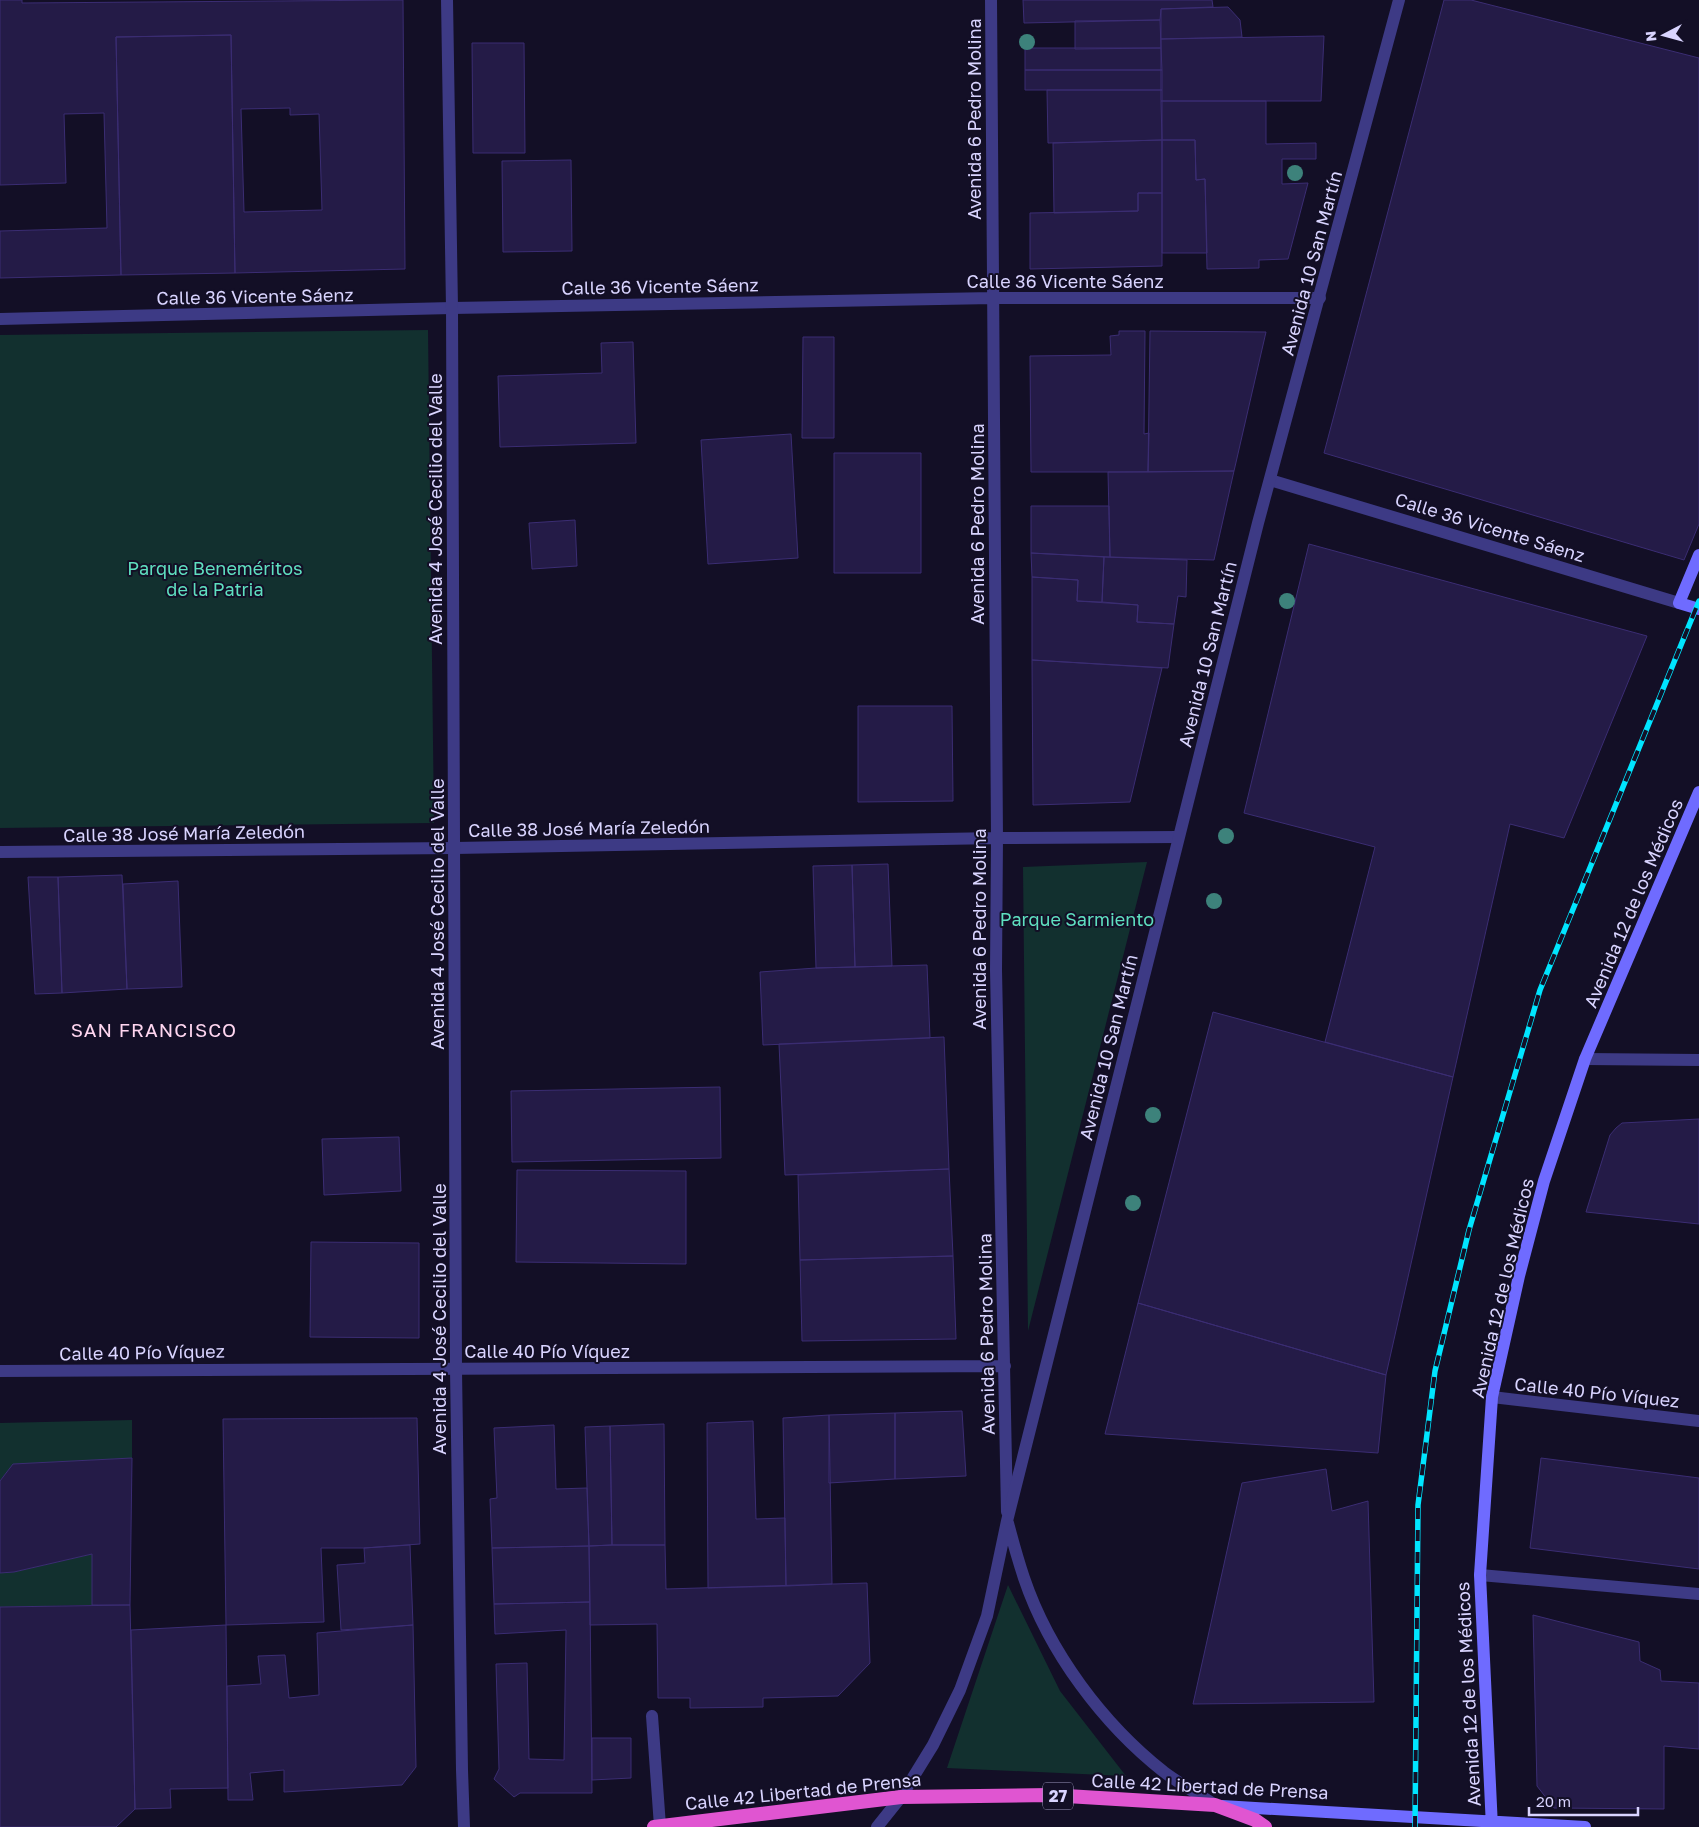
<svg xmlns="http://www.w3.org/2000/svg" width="1699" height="1827" viewBox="0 0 1699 1827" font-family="'Golos Text',sans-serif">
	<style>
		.green { fill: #12302f }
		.building { fill: #241b47; stroke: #3b2d73; fill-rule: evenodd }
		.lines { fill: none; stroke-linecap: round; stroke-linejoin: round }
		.service { stroke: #3d3a85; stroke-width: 12 }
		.minor { stroke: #3d3a85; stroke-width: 12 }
		.tertiary { stroke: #3d3a85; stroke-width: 12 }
		.secondary { stroke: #6f6bff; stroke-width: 12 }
		.trunk { stroke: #e055d1; stroke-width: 14 }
		.rail-casing { stroke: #00e5ff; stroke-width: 5.5 }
		.rail { stroke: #130f26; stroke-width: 4; stroke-dasharray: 11; stroke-linecap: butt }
		.tree { fill: #3d827b }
		.labels { text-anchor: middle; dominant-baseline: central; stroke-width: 4; stroke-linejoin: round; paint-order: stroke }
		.shield { fill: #130f26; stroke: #9e99be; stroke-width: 1 }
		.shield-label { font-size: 16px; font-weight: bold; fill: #d9d4ff }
		.street-label { font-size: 18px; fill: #d9d4ff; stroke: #130f26 }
		.park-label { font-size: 18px; fill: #5fe0c0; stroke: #130f26 }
		.neighbourhood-label { font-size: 19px; letter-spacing: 1px; fill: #ffd6f0; stroke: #130f26 }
	</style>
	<rect width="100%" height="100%" fill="#130f26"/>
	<path class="green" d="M428 330 434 823 0 828V335Z
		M1147 862 1028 1331 1023 867Z
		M132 1420V1458L14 1464 0 1481V1423Z
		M92 1554V1605L0 1607V1573L14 1572Z
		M1008 1585 1060 1691 1126 1776 947 1768Z"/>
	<path class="building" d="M0 0H22V3L403 0 405 269 235 273 231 35 116 37 121 275 0 278V231L107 228 104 113 64 114 66 183 0 185ZM290 108V115L319 114 322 210 244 212 241 109Z
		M1023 0H1212L1213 7 1161 9 1160 20 1024 23Z
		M1444 0H1471L1699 58V524L1684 560 1324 453Z
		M1228 7 1240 20 1242 37 1161 39V9Z
		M1160 20 1161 48 1075 49V21Z
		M231 35 235 273 121 275 116 37Z
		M1324 36 1321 101H1161V39Z
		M472 43H524L525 153H473Z
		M1025 48H1161L1162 70H1025Z
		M1025 70H1162V90H1025Z
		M1047 90H1162V140L1048 143Z
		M1161 101H1266V144L1316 143V159H1282V184L1308 183 1288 259 1259 260V268L1207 269 1205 179 1196 180 1195 140H1162Z
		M1162 140H1195L1196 180 1205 179 1207 253H1162Z
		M1162 140V193H1138V211L1054 213 1053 143Z
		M571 160 572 251 503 252 502 161Z
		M1138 193H1162V266L1030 269V213L1138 211Z
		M1119 331H1145L1144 434 1149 433 1148 472H1031L1030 356 1111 355 1110 336 1119 335Z
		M1150 331 1266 332 1234 471 1148 472Z
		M803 337H834V438H802Z
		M633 342 636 443 500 447 498 376 602 373 601 343Z
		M791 434 798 558 708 564 701 440Z
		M834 453H921V573H834Z
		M1234 471 1214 560 1110 557 1108 472Z
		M1031 506H1109L1110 557 1031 553Z
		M575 520 577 566 532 569 529 523Z
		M1309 544 1647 636 1564 838 1510 824 1453 1077 1325 1042 1375 847 1244 813Z
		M1031 553 1104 557 1102 602 1077 601 1078 580 1032 577Z
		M1104 557 1187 560 1186 597 1178 596 1174 624 1137 622 1138 605 1102 602Z
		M1032 577 1078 580 1077 601 1138 605 1137 622 1174 624 1168 668 1032 660Z
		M1032 660 1162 668 1130 802 1033 805Z
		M858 706H952L953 801 858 802Z
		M888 864 892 966 855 967 852 865Z
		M852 865 855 967 816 968 813 866Z
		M122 875 127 989 62 993 58 877Z
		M28 877H58L62 993 35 994Z
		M178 881 182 987 127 989 123 884Z
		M927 965 930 1038 763 1045 760 972 816 968Z
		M1213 1012 1453 1077 1386 1375 1138 1303Z
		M944 1037 949 1169 785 1175 779 1044Z
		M720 1087 721 1158 512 1162 511 1091Z
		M1699 1119V1224L1586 1212 1610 1135 1616 1128 1622 1123Z
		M399 1137 401 1191 324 1195 322 1139Z
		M949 1169 953 1256 800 1260 798 1175Z
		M517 1170 686 1171V1264L516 1262Z
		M311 1242 419 1243V1338L310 1337Z
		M953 1256 956 1339 802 1341 800 1260Z
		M1138 1303 1386 1375 1378 1453 1105 1434Z
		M962 1411 966 1476 895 1479V1413Z
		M895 1413V1479L829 1483V1415Z
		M829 1415 832 1584 786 1586 783 1418Z
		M417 1418 420 1544 364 1548H321L324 1622 226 1625 223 1419Z
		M753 1421 756 1519 785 1518 786 1586 708 1588 707 1423Z
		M664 1424 665 1545H612L610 1426Z
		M554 1425 556 1489 587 1488 589 1546 492 1548 490 1499 497 1498 494 1428Z
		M610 1426 612 1545 589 1546 585 1427Z
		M132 1458 130 1605H92V1554L14 1572 0 1573V1481L13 1464Z
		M1541 1458 1699 1478V1569L1530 1548Z
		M1326 1469 1332 1511 1368 1501 1374 1702 1193 1704 1242 1483Z
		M410 1545 413 1625 341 1630 337 1565 365 1563 364 1548Z
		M612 1545H665L666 1589 867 1583 870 1663 838 1696 763 1698V1707L690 1708V1698H658L657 1624 590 1625 589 1546Z
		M589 1546 590 1602 494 1604 492 1548Z
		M590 1602 592 1793H520L514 1797 494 1779 499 1769 496 1664 527 1663 529 1759 564 1760 566 1630 495 1634 494 1604Z
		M130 1605 135 1809 116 1827H0V1607Z
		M1533 1615 1639 1642 1640 1661 1660 1670 1661 1681 1699 1683V1749L1664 1746V1809L1554 1808 1537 1786Z
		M226 1625 228 1788 170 1789 171 1808 135 1809 131 1630Z
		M413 1625 416 1767 402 1785 284 1792V1770L250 1773 253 1800H228L227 1686 261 1684 258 1656 285 1655 289 1698 319 1695 317 1633Z
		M592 1738H631V1778L592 1780Z"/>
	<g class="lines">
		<path class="service" d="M1480 1575 1699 1594
			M652 1716 660 1826"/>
		<path class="minor" d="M991 0 997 838 996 970 1007 1512
			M0 319 452 308 993 298H1320
			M1270 480 1679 603
			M0 852 455 848 997 838 1178 837
			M1585 1059 1699 1060
			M0 1371 1005 1366
			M1492 1397 1699 1421"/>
		<path class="tertiary" d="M447 0 452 308 456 1370 462 1770 464 1827
			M1008 1523C1013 1542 1018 1560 1024 1578 1049 1652 1103 1724 1164 1772 1180 1784 1198 1794 1215 1805
			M877 1827 901 1797 933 1745 960 1690 987 1616 1007 1521 1258 523 1399 0"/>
		<path class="secondary" d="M1699 555 1679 603 1699 609
			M1222 1806 1585 1827
			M1492 1827 1480 1575 1492 1397 1519 1276 1544 1181 1585 1059 1699 792"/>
		<path class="trunk" d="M654 1827 901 1797 1050 1795 1215 1805 1255 1820 1265 1827"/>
		<g class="rail-casing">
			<path id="rail" d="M1415 1827 1418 1505 1435 1371 1469 1230 1540 990 1699 601"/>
		</g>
		<use href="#rail" class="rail"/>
	</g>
	<g class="tree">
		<circle cx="1027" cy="42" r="8"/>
		<circle cx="1295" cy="173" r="8"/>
		<circle cx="1287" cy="601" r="8"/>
		<circle cx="1226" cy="836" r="8"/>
		<circle cx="1214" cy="901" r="8"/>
		<circle cx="1153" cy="1115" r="8"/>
		<circle cx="1133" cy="1203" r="8"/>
	</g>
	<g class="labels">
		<rect class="shield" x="1043" y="1782.5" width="30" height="27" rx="4"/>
		<g class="shield-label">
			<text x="1058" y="1796">27</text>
		</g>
		<g class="street-label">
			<text transform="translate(974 119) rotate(-90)">Avenida 6 Pedro Molina</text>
			<text transform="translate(1311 263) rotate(-75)">Avenida 10 San Martín</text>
			<text x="1065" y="281">Calle 36 Vicente Sáenz</text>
			<text transform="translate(660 286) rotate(-1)">Calle 36 Vicente Sáenz</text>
			<text transform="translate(255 296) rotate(-1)">Calle 36 Vicente Sáenz</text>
			<text transform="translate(435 509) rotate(-90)">Avenida 4 José Cecilio del Valle</text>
			<text transform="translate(977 524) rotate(-90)">Avenida 6 Pedro Molina</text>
			<text transform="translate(1490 527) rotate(17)">Calle 36 Vicente Sáenz</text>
			<text transform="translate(1207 654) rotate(-76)">Avenida 10 San Martín</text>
			<text transform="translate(589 828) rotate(-1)">Calle 38 José María Zeledón</text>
			<text transform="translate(184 833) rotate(-1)">Calle 38 José María Zeledón</text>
			<text transform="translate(1633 903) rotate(-67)">Avenida 12 de los Médicos</text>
			<text transform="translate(437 914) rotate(-90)">Avenida 4 José Cecilio del Valle</text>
			<text transform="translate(979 929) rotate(-90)">Avenida 6 Pedro Molina</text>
			<text transform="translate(1108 1047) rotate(-76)">Avenida 10 San Martín</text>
			<text transform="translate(1502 1288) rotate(-77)">Avenida 12 de los Médicos</text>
			<text transform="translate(439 1319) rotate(-90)">Avenida 4 José Cecilio del Valle</text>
			<text transform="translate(986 1334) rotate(-91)">Avenida 6 Pedro Molina</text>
			<text x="547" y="1351">Calle 40 Pío Víquez</text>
			<text transform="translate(142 1352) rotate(-1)">Calle 40 Pío Víquez</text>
			<text transform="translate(1597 1392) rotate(6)">Calle 40 Pío Víquez</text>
			<text transform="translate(1468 1694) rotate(-93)">Avenida 12 de los Médicos</text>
			<text transform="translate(1210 1786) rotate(3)">Calle 42 Libertad de Prensa</text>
			<text transform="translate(803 1791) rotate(-6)">Calle 42 Libertad de Prensa</text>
		</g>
		<g class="park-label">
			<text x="215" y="568">Parque Beneméritos<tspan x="215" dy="21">de la Patria</tspan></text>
			<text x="1077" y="919">Parque Sarmiento</text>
		</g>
		<g class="neighbourhood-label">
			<text x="154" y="1029">SAN FRANCISCO</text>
		</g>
	</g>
	<g transform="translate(1664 35) rotate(264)" stroke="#130f26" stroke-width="4" paint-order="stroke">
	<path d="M0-4L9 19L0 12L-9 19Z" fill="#d9d4ff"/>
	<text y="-8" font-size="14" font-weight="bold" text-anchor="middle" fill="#d9d4ff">N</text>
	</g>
	<path d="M1529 1807v8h109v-8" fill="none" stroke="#d9d4ff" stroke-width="2.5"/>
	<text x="1536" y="1807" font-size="15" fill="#d9d4ff" stroke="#130f26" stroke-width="4" paint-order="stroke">20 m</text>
</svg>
